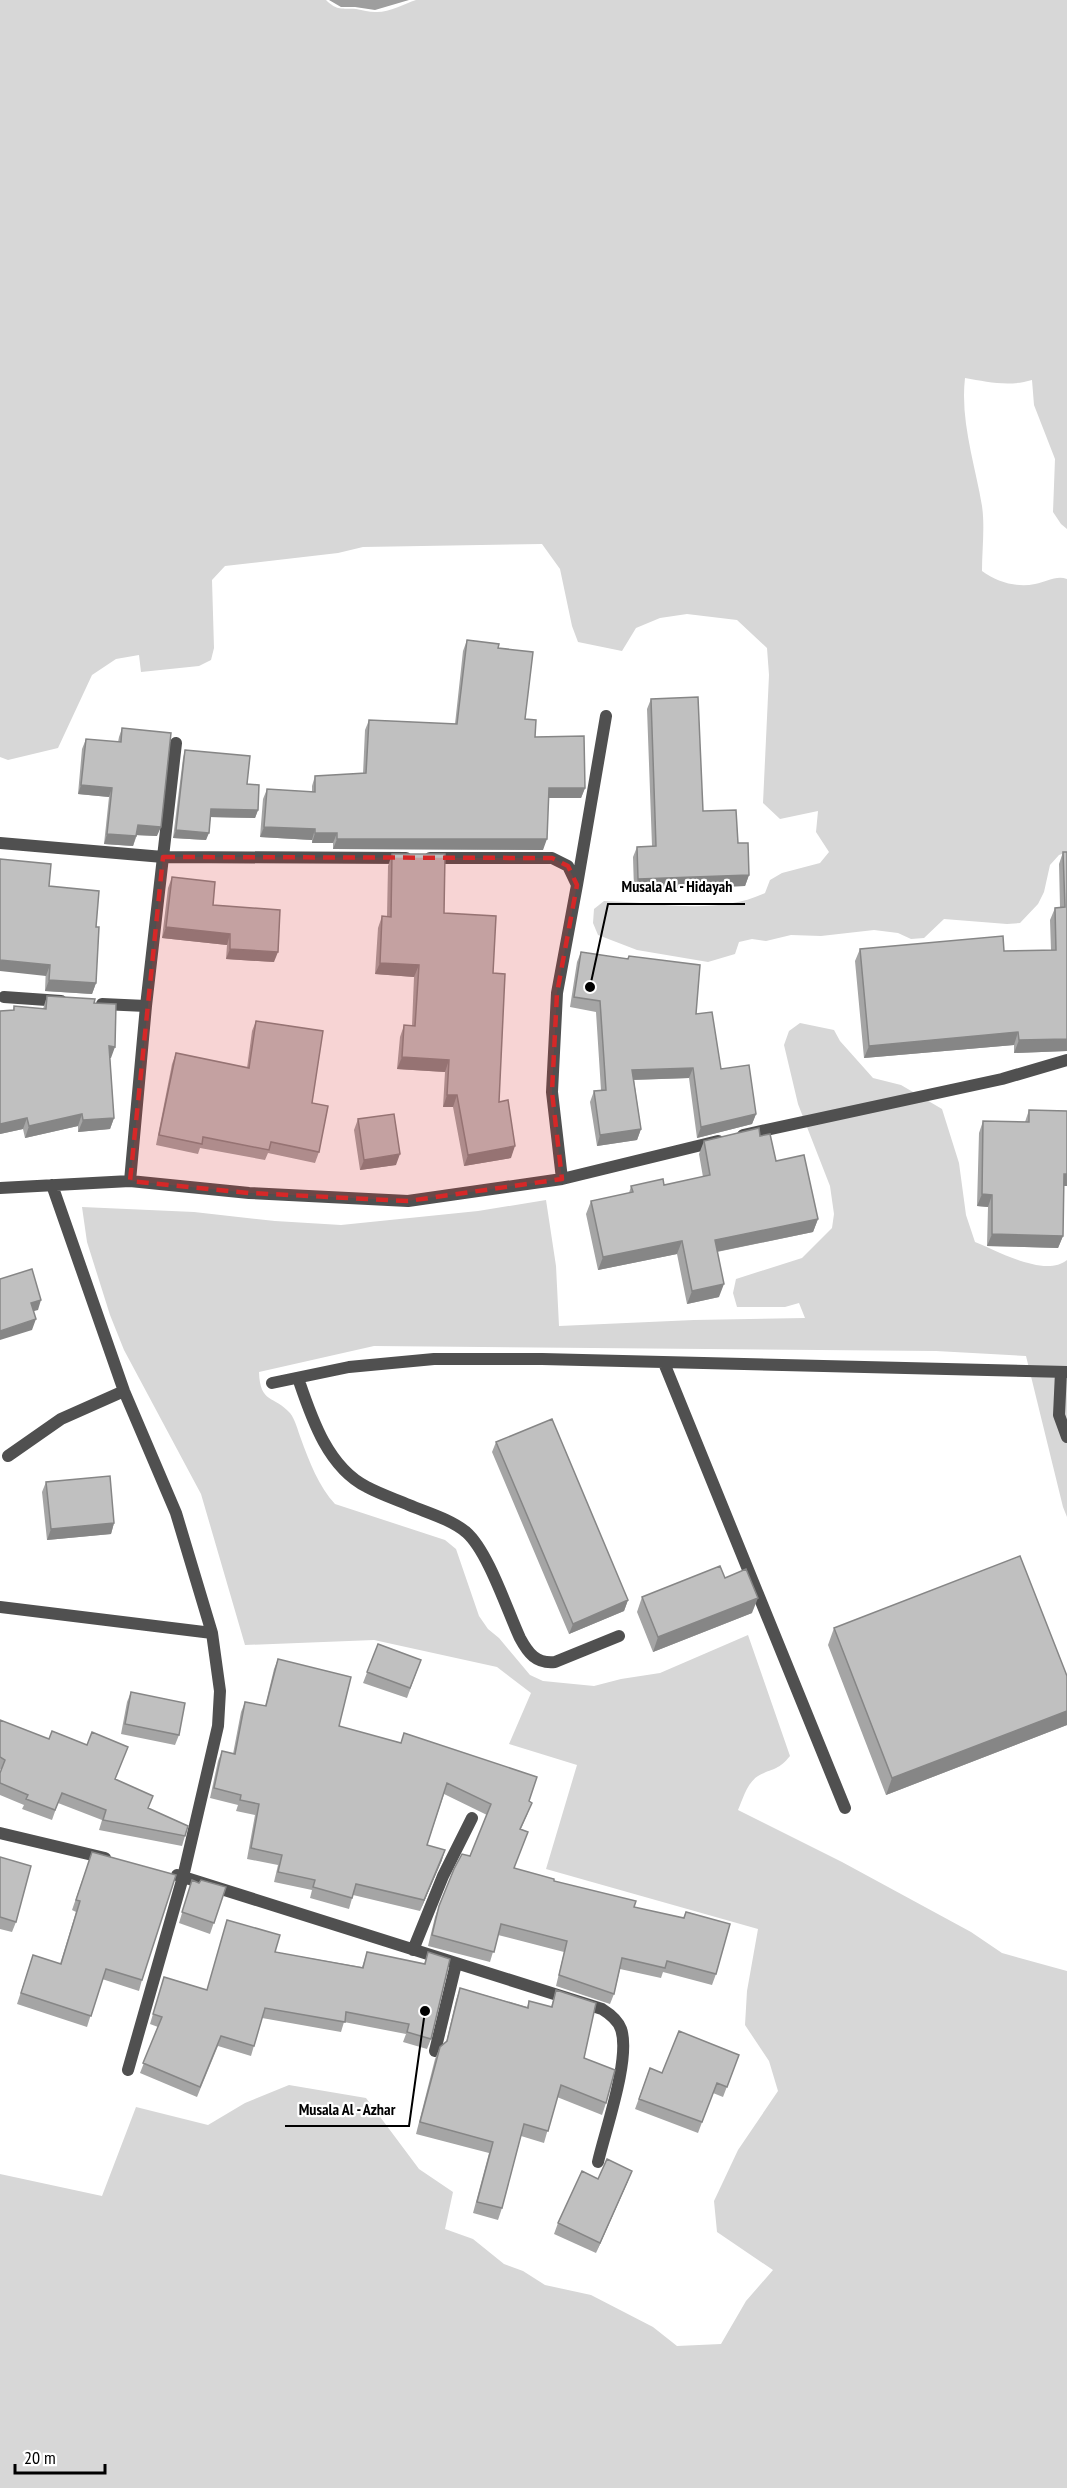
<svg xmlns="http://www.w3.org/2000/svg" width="1067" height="2488" viewBox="0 0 1067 2488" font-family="'PT Sans Narrow',sans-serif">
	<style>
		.green { fill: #d7d7d7 }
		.water { fill: #9e9e9e }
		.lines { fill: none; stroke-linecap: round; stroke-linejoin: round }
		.minor { stroke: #505050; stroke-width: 12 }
		.wall { fill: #a5a5a5 }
		.shaded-wall { fill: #868686 }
		.building { fill: #c0c0c0; stroke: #868686; stroke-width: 1.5 }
		.marked { fill: #d62828; fill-opacity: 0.2; stroke: #d62828; stroke-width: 4.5; stroke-dasharray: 12 8; stroke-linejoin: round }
		.leader { fill: none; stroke: #000; stroke-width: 2 }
		.callout-dot { fill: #000; stroke: #fff; stroke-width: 2 }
		.callout-label { font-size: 16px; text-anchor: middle; font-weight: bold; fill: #000; stroke: #fff; stroke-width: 4.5; stroke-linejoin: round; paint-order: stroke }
	</style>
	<rect width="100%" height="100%" fill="#fff"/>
	<path class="green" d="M0 0H326C337 11 342 8 356 9 363 10 369 12 375 12 388 13 404 4 416 0H1067V529L1061 524 1053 512 1055 459 1034 405 1032 380C1009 387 988 382 965 378 960 421 975 464 982 506 985 527 982 550 982 571 997 582 1017 588 1035 584 1047 582 1056 575 1067 579V852L1059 855 1050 865 1044 892 1038 904 1020 923 1007 924 944 919 924 938 911 939 898 933 874 930 821 936 791 935 766 941 752 939 739 942 735 954 708 962 637 950 598 935 593 923 594 909 604 901C656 902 716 916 765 893L770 880 782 873 820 863 829 852 816 832 818 811 780 819 763 803 769 675 767 648 737 620 687 614 660 618 636 628 622 651 578 642 572 626 560 569 542 544 363 547 338 553 225 566 212 580 214 648 211 660 199 666 141 672 139 655 116 659 92 675 58 748 8 760 0 757Z
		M800 1023 834 1030 840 1041 873 1078 901 1085 942 1109 959 1163 966 1215 975 1242C998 1251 1045 1278 1067 1260V1517L1063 1507 1026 1356 936 1351 374 1346 259 1372C260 1404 274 1395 290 1413 295 1419 298 1431 301 1439 309 1461 319 1487 335 1504L445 1540 456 1549 479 1616 488 1629 499 1638 530 1675 543 1681 594 1686 621 1679 660 1673 748 1635 790 1756C778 1771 772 1768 758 1776 747 1783 743 1799 738 1810L842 1862 971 1932 1002 1953 1067 1971V2488H0V2174L102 2196 136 2107 208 2125 245 2103 289 2085 366 2098 419 2169 453 2192 445 2229 473 2239 504 2264 523 2271 545 2285 591 2295 653 2327 677 2346 721 2344 746 2301 773 2270 717 2232 714 2201 738 2150 778 2091 769 2061 745 2025 747 1991 758 1929 546 1869 577 1765 509 1744 531 1693 497 1667 374 1640 245 1645 201 1494 124 1350 110 1315 87 1242 82 1207 194 1212 275 1221 341 1225 478 1211 546 1200 556 1266 559 1326 694 1320 805 1318 799 1303 785 1307H737L733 1293 736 1279 802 1258 832 1228 834 1214 830 1186 798 1104 784 1045 789 1031Z"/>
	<path class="water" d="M329 0H409L375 10 355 7H341Z"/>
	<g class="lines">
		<path class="minor" d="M0 843 163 857 406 858
			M430 858H552L568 866 577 885 557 993 552 1092 562 1179
			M577 885 606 716
			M4 997 61 1001
			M102 1004 146 1006
			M743 1135 1002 1079 1067 1060
			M130 1181 146 1006 176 743
			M52 1185 124 1391 176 1513 212 1633 220 1691 218 1726 183 1877 128 2070
			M0 1188 130 1181 249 1193 408 1201 562 1179 718 1141
			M664 1363 845 1808
			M1061 1372 1059 1415 1067 1437
			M298 1378C311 1416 327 1467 367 1487 380 1494 395 1499 409 1505 428 1513 450 1519 466 1532 488 1551 507 1610 520 1638 528 1653 536 1664 555 1662L619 1636
			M272 1383 349 1367 434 1359H542L1067 1372
			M8 1456 61 1419 124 1391
			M0 1607 212 1633
			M0 1833 105 1858
			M177 1875 602 2009C610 2014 618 2020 621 2029 631 2058 605 2131 598 2162
			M413 1950 443 1876 472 1818
			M435 2051 456 1964"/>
	</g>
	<path class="wall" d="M467 640 498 648 525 719 535 737 585 788 581 798H549L543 850 333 849V843H312V840L260 837 263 799 267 789 312 792V786L315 776 363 774 365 730 369 720 455 724 463 651Z
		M651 699 703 811 738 843 749 875 745 886 634 890 633 857 637 847 652 846 647 709Z
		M122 728 157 836 137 835 133 846 104 844 109 797 78 794 82 749 86 739 118 742 119 737Z
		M185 750 247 784 258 810 255 818 211 817 206 840 173 838 183 758Z
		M1063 852H1067V1051L1014 1053V1045L864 1058 855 961 860 949 1004 951 1051 950 1050 920 1055 908 1060 907 1059 864Z
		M392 854 444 913 493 973 499 1102 511 1158 464 1166 453 1107H443L445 1072 397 1069 400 1037 404 1025 412 1026 414 977 375 974 378 928 382 916 387 917 388 866Z
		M172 877 213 905 274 962 226 959 227 945 162 938 168 888Z
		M49 886 96 927V983L92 994 45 991Z
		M581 952 628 959 629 956 696 1014 721 1069 756 1114 752 1124 697 1138 689 1078 634 1080 641 1129 637 1140 597 1146 590 1102 594 1091 601 1090 596 1012 570 1007 577 962Z
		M47 996 94 1003 111 1058H110L114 1118 110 1129 78 1132V1126L25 1138 23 1129 0 1134V1011L13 1010 14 1006 43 1009Z
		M256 1021 312 1103 319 1152 315 1163 268 1153 265 1160 200 1148 198 1154 156 1145 172 1064 176 1053 247 1068 252 1031Z
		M1029 1110 1067 1111V1186H1064L1063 1236 1058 1248 987 1246 988 1207 977 1206 979 1133 983 1121 1025 1122Z
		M358 1119 396 1165 360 1170 354 1130Z
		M760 1136 776 1161 818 1219 813 1232 717 1252 719 1297 687 1304 677 1254 598 1270 586 1214 591 1201 629 1193 631 1186 664 1185 703 1177 699 1154 704 1141Z
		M496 1442 628 1600 624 1611 569 1634 492 1452Z
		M46 1482 114 1523 111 1534 47 1540 42 1492Z
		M725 1578 752 1613 653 1652 637 1612 642 1597Z
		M834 1628 1067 1676V1725L886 1795 828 1645Z
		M378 1644 421 1660 407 1698 363 1683Z
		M278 1659 339 1726 529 1801 528 1813 521 1829 514 1868 634 1907 683 1918 686 1912 716 1974 712 1985 663 1972 661 1978 620 1969 614 1994 610 2004 556 1986 564 1952 498 1935 490 1962 428 1946 435 1917 439 1906 470 1856 487 1815 444 1794 427 1845 442 1860 420 1911 353 1895 349 1909 310 1898 312 1890 274 1882 278 1865 247 1859 255 1815 236 1811 238 1805 210 1798 218 1761 222 1751 233 1754 241 1712 245 1702 265 1706 274 1669Z
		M131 1692 179 1735 175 1745 121 1734 127 1702Z
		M0 1720 116 1779 149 1809 185 1836 182 1846 99 1830 102 1820 58 1803 52 1820 22 1809 24 1805 0 1795V1773L1 1770 0 1769Z
		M92 1852 142 1980 139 1991 102 1979 87 2027 17 2004 33 1955 60 1964 76 1912 72 1910Z
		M0 1857 16 1922 12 1932 0 1929Z
		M192 1880 199 1883 226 1887 210 1934 179 1923Z
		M227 1920 275 1952 362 1967 367 1952 424 1964 428 1952 431 2039 427 2049 403 2042 406 2034 344 2022 341 2032 262 2018 251 2056 218 2046 197 2097 140 2073 158 2027 150 2024 164 1977 207 1990Z
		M460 1988 527 2007 529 2001 551 2007 556 1990 584 2058 606 2103 602 2115 557 2097 544 2143 521 2136 502 2208 498 2220 473 2213 489 2153 416 2134 435 2059 440 2047 446 2043 456 2000Z
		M739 2055 723 2097 713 2093 698 2133 635 2109 650 2068 662 2073Z
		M628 2181 596 2253 554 2234 558 2223Z"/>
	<path class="shaded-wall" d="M81 785 112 788 109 797 78 794Z
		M549 788H585L581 798H546Z
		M211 809 258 810 255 818 208 817Z
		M138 825 161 827 157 836 134 835Z
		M264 827 315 829 312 840 260 837Z
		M176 830 209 833 206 840 173 838Z
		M315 833H337L333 843H312Z
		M107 834 136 836 133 846 104 844Z
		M337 839H547L543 850 333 849Z
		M749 875 745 886 634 890 638 879Z
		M166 927 230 934 227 945 162 938Z
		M230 949 278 952 274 962 226 959Z
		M0 960 50 965 46 976 0 971Z
		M380 963 419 965 414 977 375 974Z
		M49 980 96 983 92 994 45 991Z
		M1018 1032 1014 1045 864 1058 869 1046Z
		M1067 1039V1051L1014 1053 1019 1040Z
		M109 1046 115 1047 111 1058H105Z
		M402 1057 449 1060 445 1072 397 1069Z
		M693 1068 689 1078 628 1080 632 1070Z
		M447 1095H457L453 1107H443Z
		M82 1114 78 1126 25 1138 29 1126Z
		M756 1114 752 1124 697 1138 701 1127Z
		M27 1118 23 1129 0 1134V1124Z
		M114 1118 110 1129 78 1132 83 1120Z
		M641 1129 637 1140 597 1146 600 1135Z
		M515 1146 511 1158 464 1166 468 1155Z
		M400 1154 396 1165 360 1170 364 1160Z
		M1064 1174H1067V1186H1060Z
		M982 1194 992 1195 988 1207 977 1206Z
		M818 1219 813 1232 710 1253 715 1240Z
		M992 1234 1063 1236 1058 1248 987 1246Z
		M682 1241 677 1254 598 1270 603 1257Z
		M724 1284 719 1297 687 1304 692 1291Z
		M41 1300 38 1310 27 1313 31 1303Z
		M36 1319 32 1330 0 1340V1331Z
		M114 1523 111 1534 47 1540 51 1529Z
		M758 1598 752 1613 653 1652 658 1637Z
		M628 1600 624 1611 569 1634 573 1624Z
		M1067 1711V1725L886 1795 892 1778Z
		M445 1850 442 1860 420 1911 424 1900Z
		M632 2171 628 2181 596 2253 600 2243Z"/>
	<path class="building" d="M467 640 499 644 498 648 533 652 525 719 536 720 535 737 584 736 585 788H549L547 839H337V833H315V829L264 827 267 789 315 792V776L366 773 369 720 457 724Z
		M698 697 703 811 736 810 738 843H748L749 875 638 879 637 847 656 846 651 699Z
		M122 728 171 733 161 827 138 825 136 836 107 834 112 788 81 785 86 739 121 742Z
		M185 750 250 756 247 784 259 785 258 810 211 809 209 833 176 830Z
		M1063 852H1067V1039L1019 1040 1018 1032 869 1046 860 949 1003 936 1004 951 1056 950 1055 908 1065 907Z
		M392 854H445L444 913 496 916 493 973 505 974 499 1102 508 1100 515 1146 468 1155 457 1095H447L449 1060 402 1057 404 1025 415 1026 419 965 380 963 382 916 391 917Z
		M0 859 51 864 49 886 99 891 96 927H99L96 983 49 980 50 965 0 960Z
		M172 877 215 882 213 905 280 910 278 952 230 949V934L166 927Z
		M581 952 628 959 629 956 700 965 696 1014 712 1012 721 1069 749 1065 756 1114 701 1127 693 1068 632 1070 641 1129 600 1135 594 1091 606 1090 600 1001 574 997Z
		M47 996 95 999 94 1003 116 1004 115 1047 109 1046 114 1118 83 1120 82 1114 29 1126 27 1118 0 1124V1011L14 1010V1006L46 1009Z
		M256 1021 323 1031 312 1103 328 1106 319 1152 271 1142 269 1150 203 1137 202 1144 159 1135 176 1053 249 1068Z
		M1029 1110 1067 1111V1174H1064L1063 1236 992 1234V1195L982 1194 983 1121 1029 1122Z
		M394 1114 400 1154 364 1160 358 1119Z
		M759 1128 760 1136 770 1134 776 1161 804 1155 818 1219 715 1240 724 1284 692 1291 682 1241 603 1257 591 1201 633 1192 631 1186 663 1179 664 1185 710 1175 704 1141Z
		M32 1269 41 1300 31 1303 36 1319 0 1331V1279Z
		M552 1419 628 1600 573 1624 496 1442Z
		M110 1476 114 1523 51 1529 46 1482Z
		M1020 1556 1067 1676V1711L892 1778 834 1628Z
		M720 1566 725 1578 746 1569 758 1598 658 1637 642 1597Z
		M378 1644 421 1660 410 1688 367 1672Z
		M278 1659 351 1677 339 1726 401 1743 404 1733 537 1777 529 1801 532 1803 520 1829 528 1832 514 1868 554 1879V1881L636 1901 634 1907 684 1918 686 1912 730 1924 716 1974 667 1961 665 1968 622 1958 614 1994 559 1975 567 1941 501 1924 494 1952 432 1935 439 1906 454 1869 462 1854 470 1856 491 1804 447 1783 427 1845 445 1850 424 1900 356 1884 352 1898 313 1887 315 1880 278 1872 282 1855 251 1848 259 1804 240 1800 241 1795 214 1788 222 1751 235 1754 245 1702 266 1706Z
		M131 1692 185 1703 179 1735 125 1724Z
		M0 1720 49 1739 52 1731 87 1745 92 1732 128 1747 115 1779 153 1796 148 1808 188 1826 185 1836 103 1820 106 1810 62 1793 55 1810 26 1799 28 1795 0 1783V1773L5 1760 0 1757Z
		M92 1852 176 1875 142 1980 106 1969 91 2016 21 1993 33 1955 61 1964 80 1901 76 1900Z
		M0 1857 31 1866 16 1922 0 1917Z
		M192 1880 199 1883 201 1880 226 1887 214 1923 182 1912Z
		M227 1920 280 1935 275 1952 363 1968 367 1952 425 1964 428 1952 450 1959 431 2039 407 2032 409 2024 346 2012 345 2022 265 2008 254 2046 221 2036 200 2087 143 2063 162 2017 153 2014 164 1977 207 1990Z
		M460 1988 528 2008 529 2001 552 2007 556 1990 596 2003 584 2058 615 2070 606 2103 561 2085 548 2131 524 2124 502 2208 477 2202 493 2142 420 2122 440 2047 447 2041Z
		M679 2031 739 2055 727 2087 717 2083 702 2122 639 2099 650 2068 662 2073Z
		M607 2159 632 2171 600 2243 558 2223 582 2171 598 2179Z"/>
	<path class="marked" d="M163 857 552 858 568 866 577 885 557 993 552 1092 562 1179 408 1201 249 1193 130 1181Z"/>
	<path class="leader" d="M590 987L608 904H745M425 2011L409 2126H285"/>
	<g class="callout-dot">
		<circle cx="590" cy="987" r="6"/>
		<circle cx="425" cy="2011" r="6"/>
	</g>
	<g class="callout-label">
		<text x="677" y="892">Musala Al - Hidayah</text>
		<text x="347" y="2115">Musala Al - Azhar</text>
	</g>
	<path d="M15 2464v9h90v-9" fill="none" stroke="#000000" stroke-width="3"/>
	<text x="24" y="2464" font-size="18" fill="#000000" stroke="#ffffff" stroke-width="4.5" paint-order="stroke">20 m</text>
</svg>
